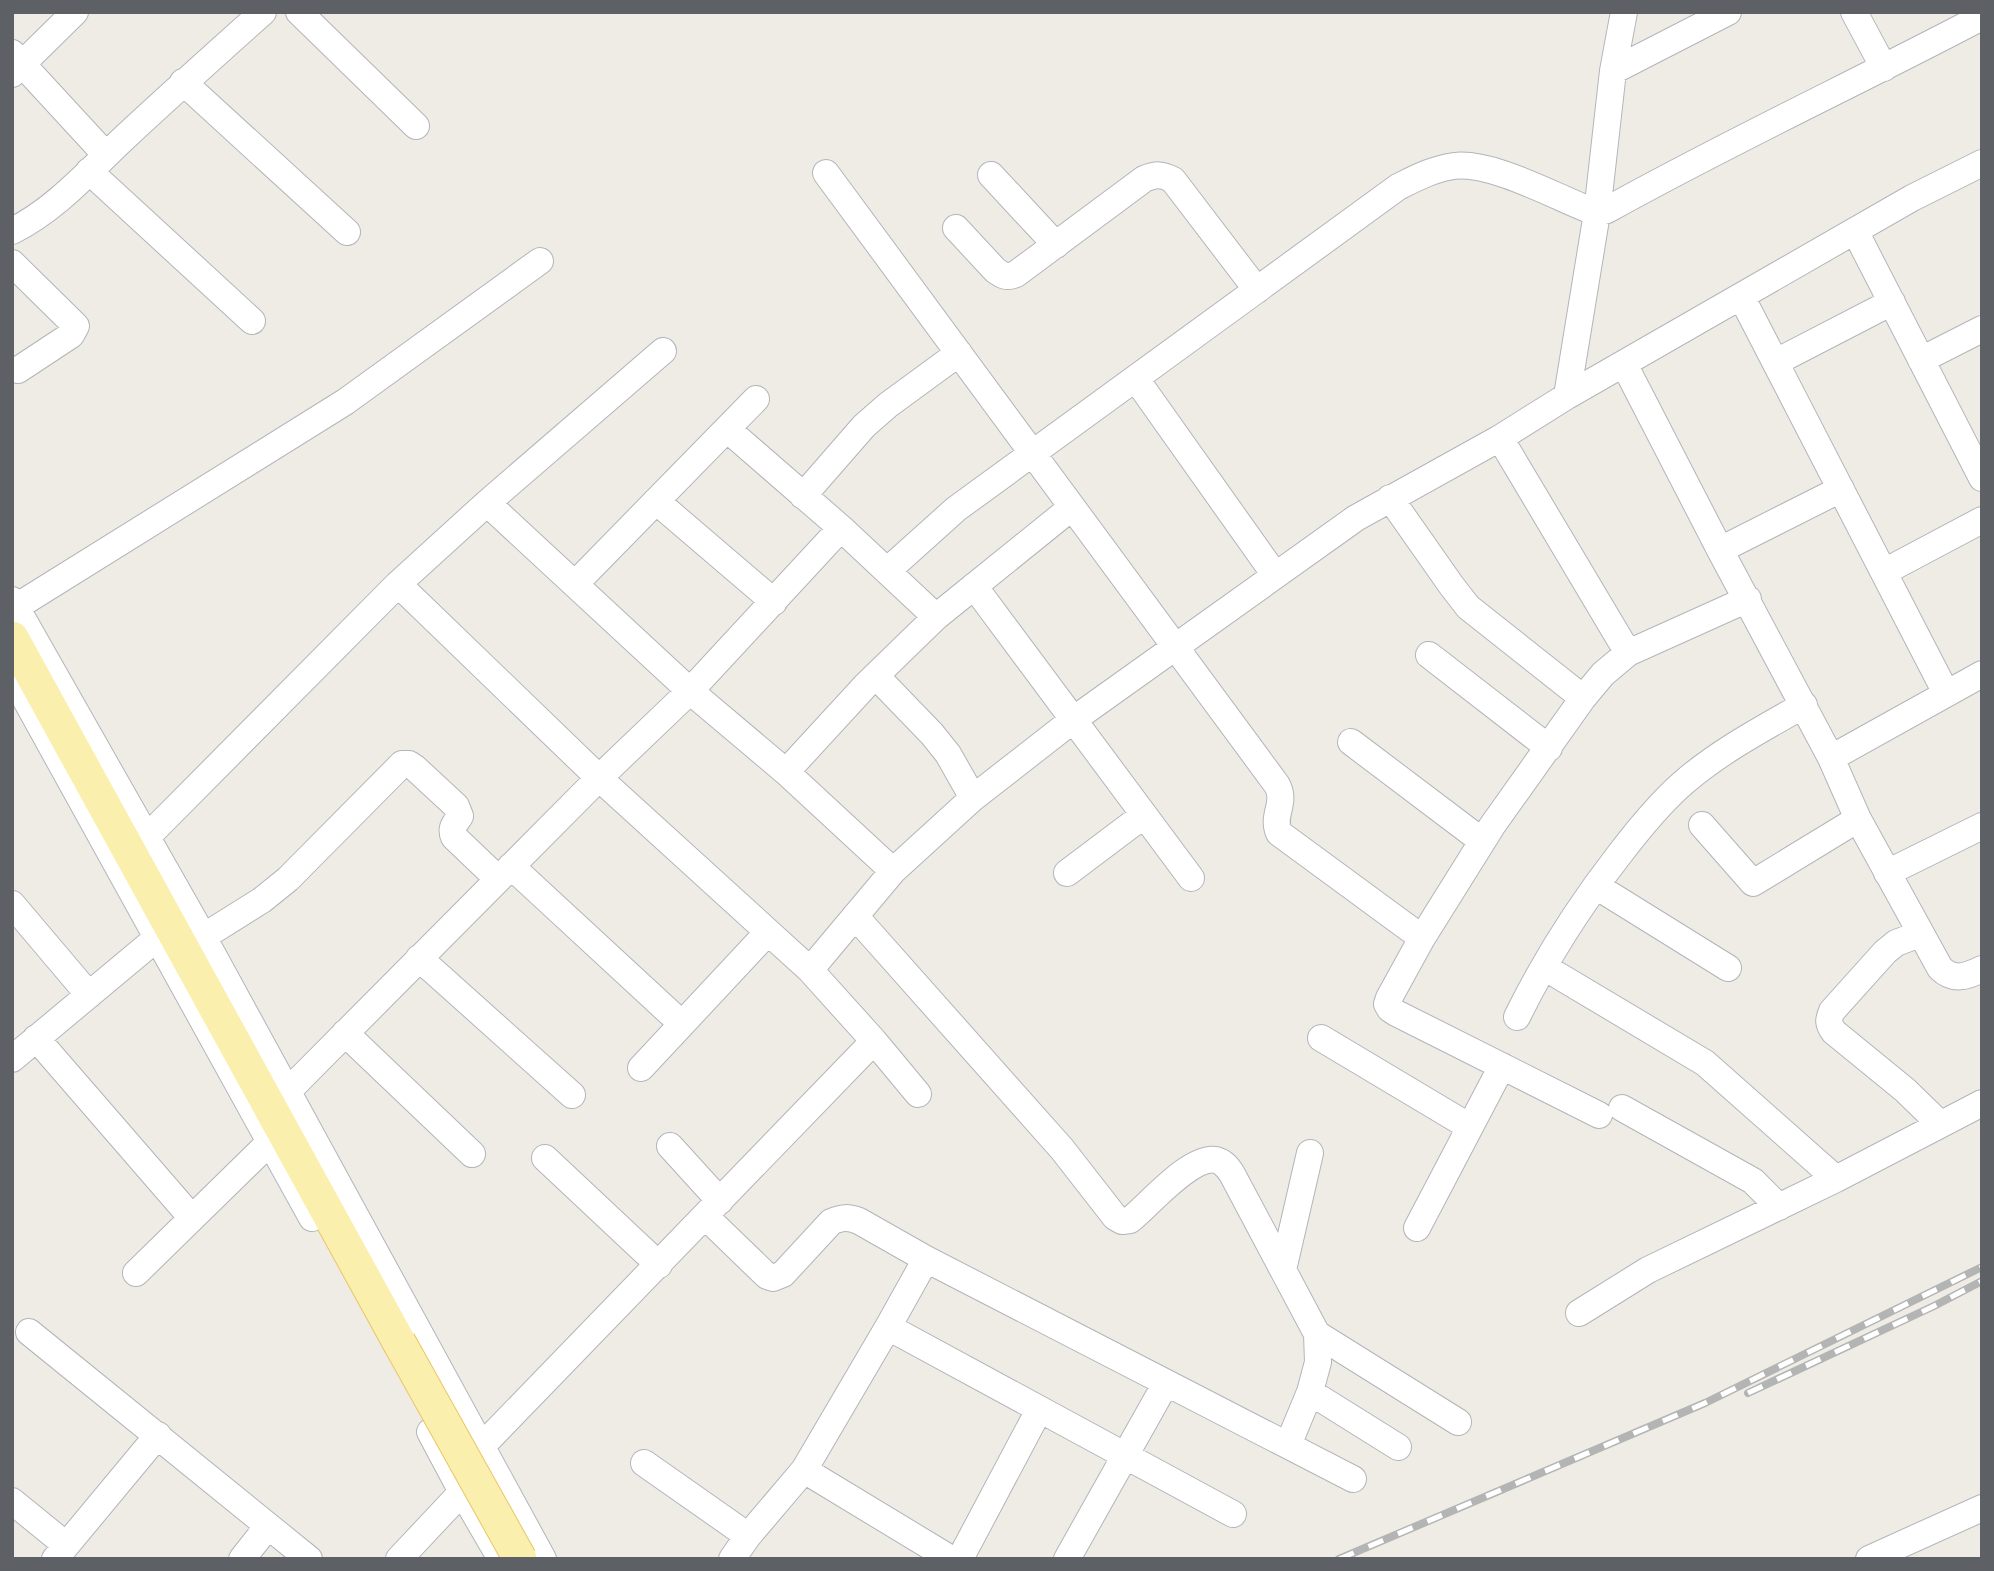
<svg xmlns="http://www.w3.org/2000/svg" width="1994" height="1571" viewBox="0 0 1994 1571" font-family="Montserrat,sans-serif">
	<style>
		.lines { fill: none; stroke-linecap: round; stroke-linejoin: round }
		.minor-casing { stroke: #b2b5b9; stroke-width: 28 }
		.major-casing { stroke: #eac562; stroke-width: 35 }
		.minor { stroke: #fff; stroke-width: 26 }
		.major { stroke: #fbefad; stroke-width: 33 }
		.rail-casing { stroke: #b3b4b4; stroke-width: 8 }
		.rail { stroke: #fff; stroke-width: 5; stroke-dasharray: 16; stroke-linecap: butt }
		.major-bridge-casing { stroke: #eac562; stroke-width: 35; stroke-linecap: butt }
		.major-bridge { stroke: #fbefad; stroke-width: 33 }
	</style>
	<rect width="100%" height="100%" fill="#eeece5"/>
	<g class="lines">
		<g class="minor-casing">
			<path id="minor" d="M299 12 416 126
				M1854 12 1884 68
				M12 53 106 155
				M1613 71 1728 12
				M12 74 75 12
				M183 82 347 232
				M89 171 252 321
				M826 173 1277 785C1287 803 1271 815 1279 833L1422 938
				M991 175 1056 245
				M956 228 995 270C1003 276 1007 278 1016 274L1144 179C1156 174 1162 174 1173 180L1257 290
				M12 231C55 210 89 171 123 139 169 96 216 54 263 12
				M1855 231 1982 478
				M12 263 76 326 71 335 18 370
				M1741 296 1946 693
				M1921 360 1982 329
				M1776 362 1892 302
				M1624 364 1720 550 1831 758 1858 819 1940 968C1953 981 1966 977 1982 969
				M1136 379 1275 575
				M1567 396 1597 213 1613 71 1624 12
				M727 429 841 528 936 617
				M1500 438 1628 653
				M803 496 864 426 888 405 959 353
				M1390 498 1451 585 1468 607 1583 698
				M656 501 774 602
				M487 503 663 351
				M1720 550 1841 489
				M887 571 956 509 1398 187C1416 178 1433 169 1454 166 1493 161 1559 199 1597 213L1607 210C1727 143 1852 85 1974 21
				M1884 572 1982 520
				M398 584 599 778 810 970 874 1041 918 1094
				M575 584 756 399
				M974 586 1191 878
				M12 600 195 922 543 1559
				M16 607 345 402 540 261
				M1429 655 1549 748
				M12 675 312 1218
				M876 676 932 734 948 754 973 798
				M1351 742 1482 841
				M1831 758 1982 674
				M786 772 866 685 936 617 1071 508
				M1702 825 1753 883 1858 819
				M147 837 398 584 487 503 690 691 786 772 893 871
				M511 866 682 1024
				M1067 873 1144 815
				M1887 873 1982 826
				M1596 886 1728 968
				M12 904 89 995
				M855 916 1062 1149 1115 1217 1122 1221 1130 1220C1149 1205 1191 1155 1216 1160 1224 1162 1228 1168 1232 1174L1317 1334 1318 1362 1310 1392 1288 1445
				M1920 934 1896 943 1885 952 1832 1011C1828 1020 1828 1024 1834 1032L1905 1090 1940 1124
				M203 937 262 900 288 879 402 764H409L415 768 456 806 460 816C455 824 450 828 454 837L498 879
				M419 958 572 1095
				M1544 967 1705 1063 1836 1179
				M810 970 893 871 973 798 1073 720 1356 518 1500 438 1567 396 1912 198 1982 163
				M1517 1017C1545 960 1580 905 1619 855 1638 830 1659 804 1683 783 1720 751 1762 729 1804 705
				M345 1033 472 1154
				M36 1038 192 1218
				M1321 1038 1470 1127
				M12 1059 157 938
				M641 1068 768 932
				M288 1091 599 778 690 691 841 528
				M1622 1108 1753 1181 1779 1207
				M1599 1115 1396 1013 1390 1009 1387 1004 1389 998 1422 938 1492 826 1583 698 1603 674 1628 653 1748 599
				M670 1146 720 1201
				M545 1158 659 1265
				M705 1216 767 1276 773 1278 783 1274 831 1222C842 1217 848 1217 859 1221L926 1259 1353 1479
				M1417 1228 1502 1066
				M1283 1270 1310 1153
				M136 1273 270 1142
				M1579 1313 1648 1270 1836 1179 1982 1103
				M888 1327 1233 1514
				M29 1332 309 1559
				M1317 1334 1458 1422
				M1310 1392 1398 1447
				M430 1432 462 1492 501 1559
				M468 1453 481 1447 874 1041
				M644 1463 748 1536
				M804 1470 951 1559
				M12 1501 66 1545
				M55 1559 158 1435
				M242 1559 268 1526
				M399 1559 462 1492
				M732 1559 748 1536 804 1470 888 1327 926 1259
				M960 1559 1039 1410
				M1067 1559 1166 1383
				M1869 1559 1982 1508"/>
		</g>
		<g class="major-casing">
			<path id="major" d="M12 638 399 1342"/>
		</g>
		<use href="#minor" class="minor"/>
		<use href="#major" class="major"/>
		<g class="rail-casing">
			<path id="rail" d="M1748 1393 1934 1306 1982 1281
				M1339 1559 1705 1403 1982 1267"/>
		</g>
		<use href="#rail" class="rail"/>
		<g class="major-bridge-casing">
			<path id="major-bridge" d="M399 1342 520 1559"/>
		</g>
		<use href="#major-bridge" class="major-bridge"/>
	</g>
	<rect width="1994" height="1571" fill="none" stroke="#5d6064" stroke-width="28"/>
</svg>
